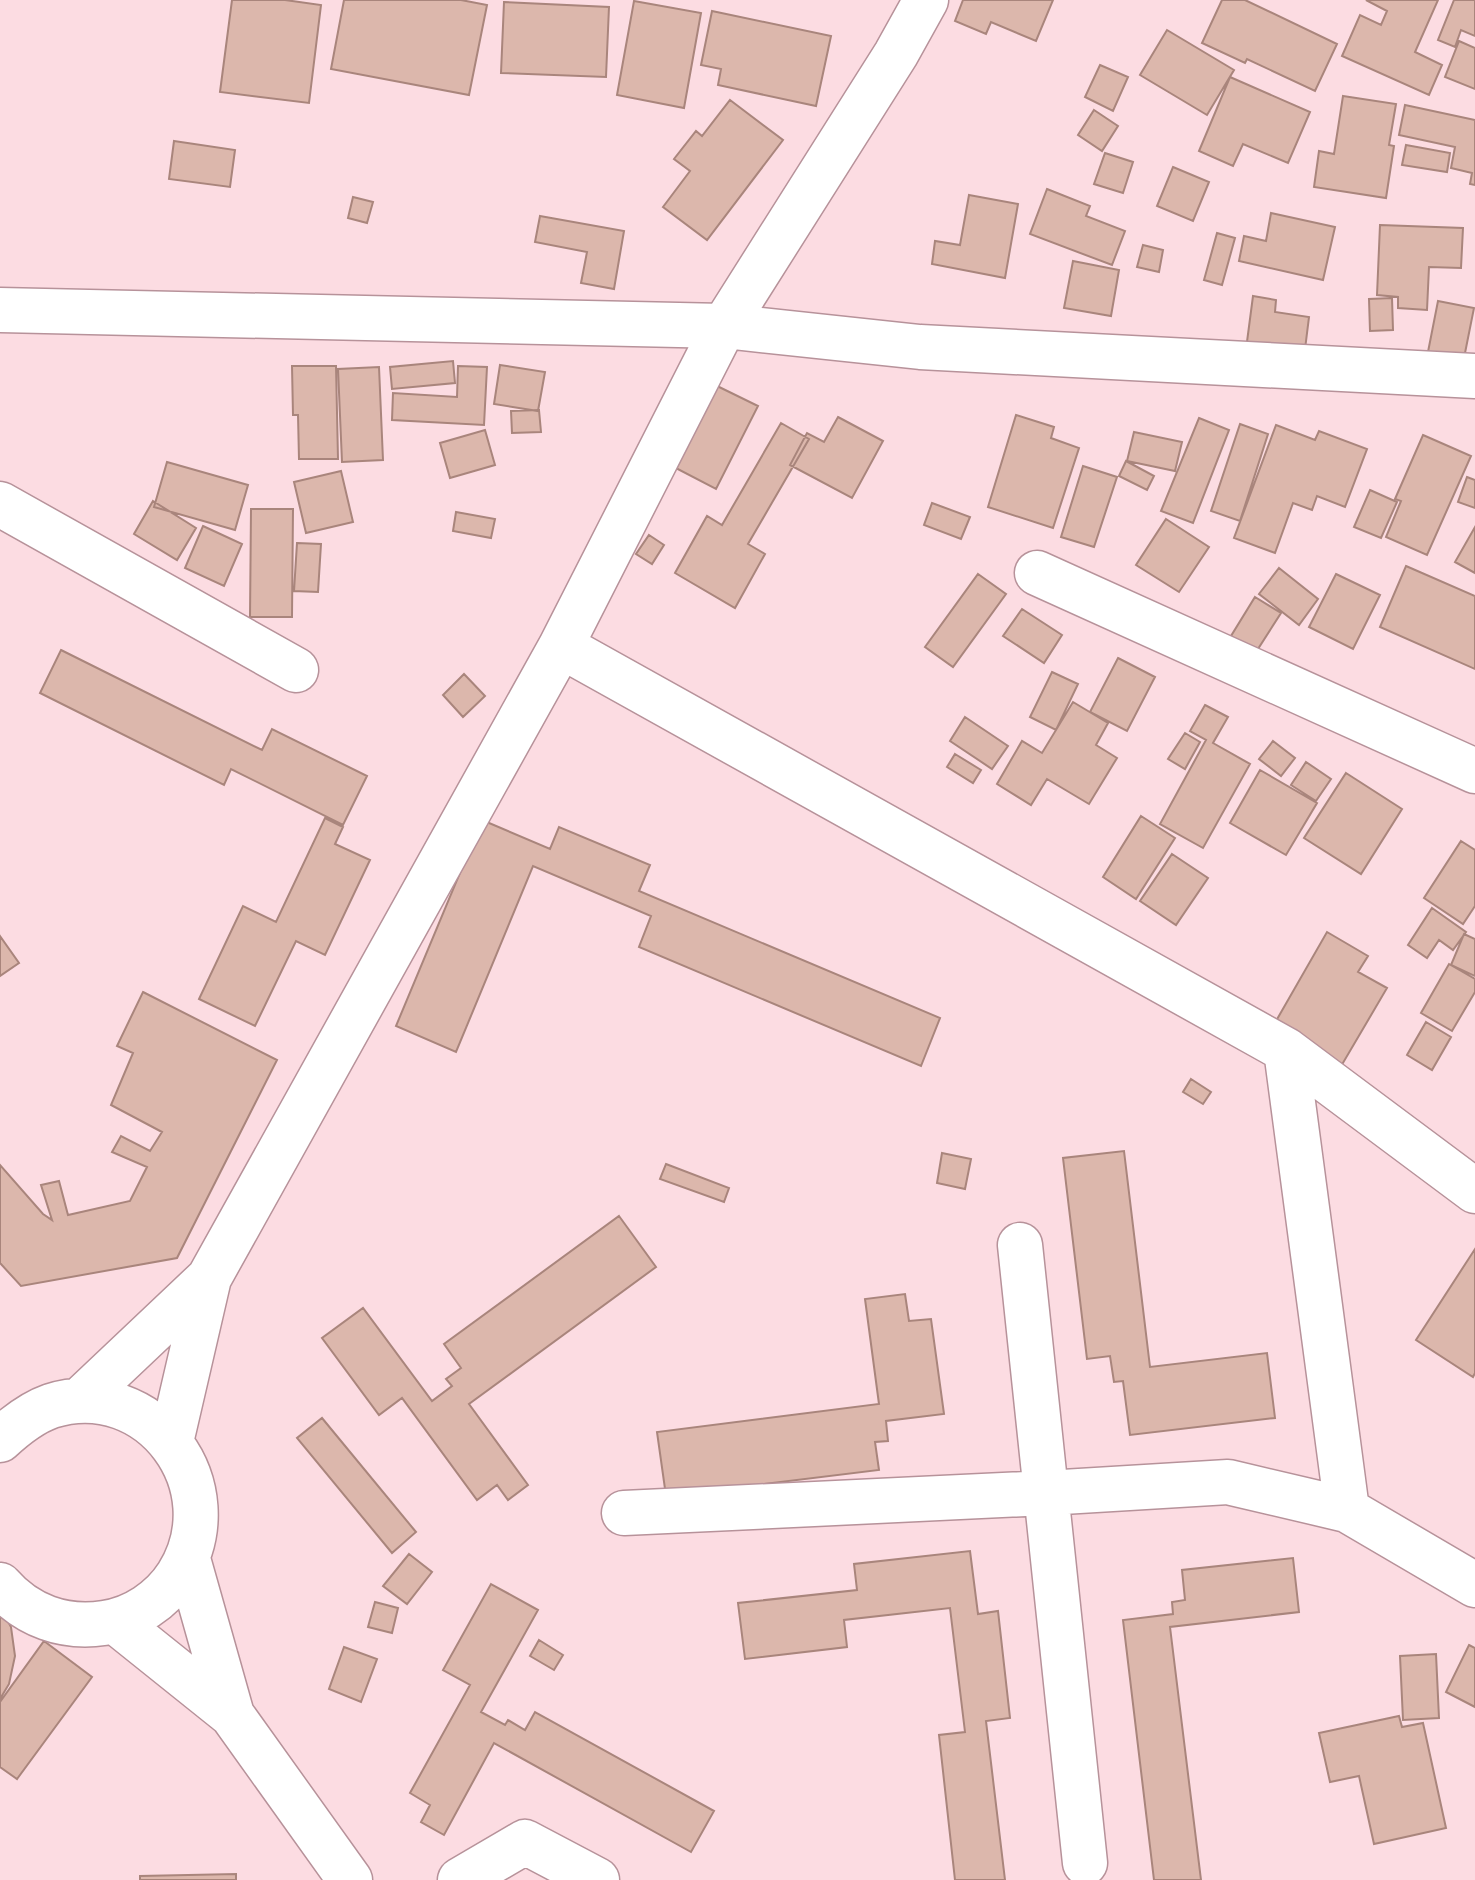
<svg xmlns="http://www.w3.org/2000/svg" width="1475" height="1880" viewBox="0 0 1475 1880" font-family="Lato,sans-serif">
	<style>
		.building { fill: #dcb7ac; stroke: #a9857c; stroke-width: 2 }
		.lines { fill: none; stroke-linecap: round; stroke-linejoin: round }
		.minor-casing { stroke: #b7929a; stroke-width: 47 }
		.minor { stroke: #fff; stroke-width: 44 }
	</style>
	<rect width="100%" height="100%" fill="#fcdce2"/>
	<path class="building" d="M232 0H285L321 5 309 103 220 92Z
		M344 0H461L487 5 469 95 331 69Z
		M963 0H1053L1036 41 991 22 986 34 955 21Z
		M1222 0H1245L1337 44 1315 91 1247 59 1245 63 1202 43Z
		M1366 0H1438L1415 52 1442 65 1429 95 1342 56 1360 15 1381 25 1387 11Z
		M1454 0H1475V36L1461 30 1455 47 1438 40Z
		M634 1 701 13 684 108 617 95Z
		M504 2 609 7 606 77 501 73Z
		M712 11 831 36 816 106 718 85 721 69 701 65Z
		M1167 30 1234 70 1207 115 1140 75Z
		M1459 41 1475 48V89L1445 77Z
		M1100 65 1128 77 1113 111 1085 97Z
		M1230 77 1310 112 1288 163 1243 144 1233 166 1199 151Z
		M1343 96 1396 104 1389 145 1394 146 1386 198 1314 187 1319 151 1334 154Z
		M730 100 783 140 707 240 663 207 690 171 674 159 696 131 702 136Z
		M1405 105 1475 120V185L1470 184 1472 173 1451 168 1455 147 1399 135Z
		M1094 110 1118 126 1102 151 1078 135Z
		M174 141 235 150 230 187 169 179Z
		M1406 145 1450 153 1447 172 1402 165Z
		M1105 153 1133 162 1123 193 1094 184Z
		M1173 167 1209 182 1193 221 1157 206Z
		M1047 189 1090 206 1086 216 1125 231 1112 265 1030 234Z
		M969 195 1018 204 1005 278 932 264 935 241 960 245Z
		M353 197 373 202 367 223 348 218Z
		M1271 213 1335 227 1323 280 1239 261 1244 236 1266 241Z
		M540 216 624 231 614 289 581 283 587 252 535 242Z
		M1380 225 1463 228 1461 268 1429 267 1427 310 1398 308V297L1377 295Z
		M1217 233 1235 238 1222 285 1204 280Z
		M1143 245 1163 250 1159 272 1137 267Z
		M1073 261 1119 270 1111 316 1064 308Z
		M1253 296 1276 300 1275 312 1309 317 1303 365 1245 357Z
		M1392 298 1393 330 1370 331 1369 299Z
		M1438 301 1474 308 1463 363 1427 357Z
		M453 361 455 383 392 389 390 367Z
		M500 365 545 372 538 411 494 404Z
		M292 366H336L338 459H299L298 415H293Z
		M458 366 487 367 484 425 392 420 393 393 457 397Z
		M379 367 383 460 342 462 338 369Z
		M711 383 758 406 716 489 670 465Z
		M539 410 541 432 512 433 511 411Z
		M1016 415 1054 427 1051 438 1079 448 1053 528 988 507Z
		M838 417 883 441 852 498 790 465 807 433 824 442Z
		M1199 418 1229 430 1193 523 1161 511Z
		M781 423 809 439 748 544 765 554 735 608 675 573 707 516 722 525Z
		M1240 424 1268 434 1240 521 1211 511Z
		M1276 425 1315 440 1319 431 1367 449 1345 507 1317 496 1312 510 1293 503 1275 553 1234 538Z
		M485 430 495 465 450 478 440 443Z
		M1134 432 1182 442 1175 471 1127 461Z
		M1423 435 1471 456 1427 555 1386 537 1401 501 1395 499Z
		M1126 461 1154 476 1147 490 1119 476Z
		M167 462 248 485 235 530 154 507Z
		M1083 466 1117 477 1094 547 1061 537Z
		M341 471 353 522 306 533 294 482Z
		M1467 477 1475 480V508L1458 502Z
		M1370 490 1397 502 1381 538 1354 527Z
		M153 501 196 528 177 560 134 534Z
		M932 503 970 517 961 539 924 525Z
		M251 509H293L292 617H250Z
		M456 512 495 519 491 538 453 531Z
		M1166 519 1209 547 1179 592 1136 565Z
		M203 526 242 544 224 586 185 568Z
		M1475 527V573L1455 562Z
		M649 535 664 545 652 564 636 554Z
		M297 543 321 544 318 592 294 591Z
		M1406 566 1475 596V669L1380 627Z
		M1279 568 1318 599 1299 625 1259 594Z
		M978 574 1006 594 953 667 925 647Z
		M1336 574 1380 595 1353 649 1309 627Z
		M1255 597 1281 613 1256 652 1231 636Z
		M1022 609 1062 635 1044 663 1003 636Z
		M61 650 262 750 272 729 367 776 343 825 231 769 224 785 40 693Z
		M1118 658 1155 677 1127 731 1090 712Z
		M1052 672 1078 684 1056 730 1030 717Z
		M464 674 485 696 463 717 443 695Z
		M1073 702 1108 723 1096 745 1117 758 1089 804 1047 779 1031 805 997 784 1022 741 1042 753Z
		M1205 705 1228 717 1213 743 1250 764 1203 848 1160 824 1206 740 1190 731Z
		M965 717 1008 746 992 769 950 741Z
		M1185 733 1200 742 1185 769 1168 759Z
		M1273 741 1295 758 1281 776 1259 759Z
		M955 754 981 770 973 783 947 767Z
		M1306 762 1331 779 1316 801 1291 785Z
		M1260 770 1317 803 1286 855 1230 823Z
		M1346 773 1402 809 1361 874 1304 838Z
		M1141 816 1175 838 1136 899 1103 877Z
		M325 818 343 827 335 844 370 860 325 955 296 941 255 1026 199 999 243 906 276 922Z
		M482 820 550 849 559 827 650 865 639 891 940 1018 921 1066 639 947 651 916 533 866 456 1052 396 1026Z
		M1461 841 1475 850V906L1463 924 1424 898Z
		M1172 854 1208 878 1176 925 1140 901Z
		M1432 908 1466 932 1453 950 1439 940 1427 958 1408 945Z
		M1327 932 1368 956 1358 972 1387 988 1340 1068 1272 1028Z
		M1464 934 1475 939V976L1451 965Z
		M0 936 19 963 0 976Z
		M1449 964 1475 979V992L1452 1031 1421 1013Z
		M143 992 277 1060 177 1258 21 1286 0 1263V1165L43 1214 52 1220 41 1185 59 1181 68 1215 130 1201 147 1167 112 1152 121 1136 150 1151 162 1132 111 1105 133 1053 117 1046Z
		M1426 1022 1451 1037 1432 1070 1407 1055Z
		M1191 1079 1211 1092 1203 1104 1183 1092Z
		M1124 1151 1150 1367 1267 1353 1275 1418 1130 1435 1123 1381 1114 1382 1110 1356 1087 1359 1063 1158Z
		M942 1153 971 1159 965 1189 937 1183Z
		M666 1164 729 1188 724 1202 660 1179Z
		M619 1216 656 1267 469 1404 528 1485 508 1500 497 1485 477 1500 402 1398 379 1415 322 1338 363 1308 432 1401 452 1386 446 1379 461 1368 444 1344Z
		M1475 1249V1373L1473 1377 1416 1340Z
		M905 1294 909 1321 931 1319 944 1414 886 1421 888 1441 875 1442 879 1470 666 1496 657 1432 879 1404 865 1299Z
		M322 1418 416 1532 392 1553 297 1438Z
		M970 1551 978 1614 998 1611 1010 1718 986 1721 1005 1880H955L939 1735 965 1732 950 1608 844 1620 847 1647 745 1659 738 1603 857 1590 854 1564Z
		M409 1554 432 1572 407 1604 383 1586Z
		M1293 1558 1299 1612 1170 1627 1201 1880H1154L1123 1620 1173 1614 1172 1602 1185 1600 1182 1570Z
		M491 1584 538 1610 481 1712 505 1725 508 1720 525 1730 535 1712 714 1811 691 1852 494 1743 444 1835 421 1822 430 1805 410 1793 470 1685 443 1670Z
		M375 1602 398 1608 392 1633 368 1627Z
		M0 1606 11 1627 15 1656 9 1684 0 1699Z
		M539 1640 563 1655 554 1670 530 1656Z
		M44 1641 92 1677 17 1779 0 1767V1702Z
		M1469 1645 1475 1648V1707L1446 1692Z
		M344 1647 377 1659 361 1702 329 1689Z
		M1436 1654 1439 1718 1403 1720 1400 1656Z
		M1399 1716 1402 1727 1423 1723 1446 1828 1374 1844 1359 1776 1330 1782 1319 1733Z
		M236 1874V1880H140V1876Z"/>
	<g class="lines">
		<g class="minor-casing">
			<path id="minor" d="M0 310 724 326 920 347 1475 376
				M0 504 296 670
				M1037 573 1475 771
				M561 646 1286 1050 1475 1191
				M1286 1050 1347 1510
				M1020 1245 1085 1863
				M79 1401 209 1278
				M0 1440C15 1426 31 1413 51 1406 151 1375 233 1487 178 1575 162 1600 134 1619 104 1623 64 1629 27 1616 0 1585
				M171 1442 209 1278 561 646 724 326 896 54 926 0
				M624 1513 1046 1493 1228 1482 1347 1510 1475 1585
				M188 1559 232 1715
				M116 1622 232 1715 350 1880
				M460 1880 525 1842 597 1880"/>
		</g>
		<use href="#minor" class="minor"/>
	</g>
</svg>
